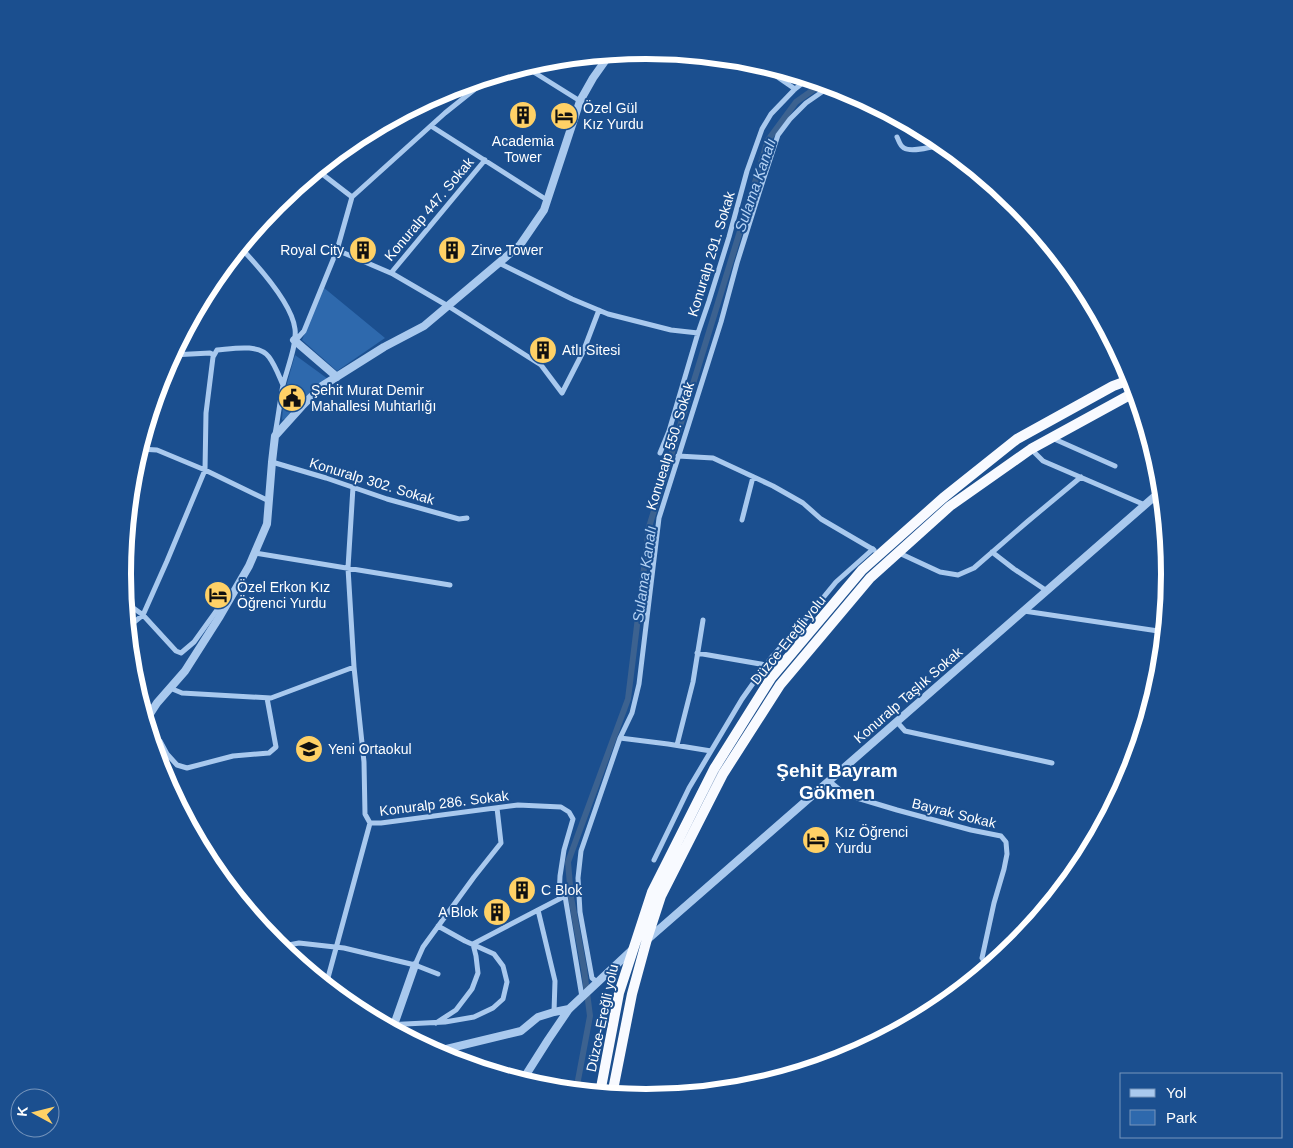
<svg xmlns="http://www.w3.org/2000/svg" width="1293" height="1148" viewBox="0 0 1293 1148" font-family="Arial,sans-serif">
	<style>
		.green { fill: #2e69ad }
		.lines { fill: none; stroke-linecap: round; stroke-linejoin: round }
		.canal { stroke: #3c6290; stroke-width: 6 }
		.minor { stroke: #a9c9ee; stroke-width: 5 }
		.tertiary { stroke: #a9c9ee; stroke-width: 8 }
		.trunk { stroke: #f8faff; stroke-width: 10 }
		.labels { text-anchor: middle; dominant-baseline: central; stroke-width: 4; stroke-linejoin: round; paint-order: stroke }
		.poi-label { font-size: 14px; fill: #fff; stroke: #1b4f8f; text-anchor: start }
		.street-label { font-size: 14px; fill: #fff; stroke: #1b4f8f }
		.water-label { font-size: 15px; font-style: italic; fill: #b5d3f5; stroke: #1b4f8f }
		.district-label { font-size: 19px; font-weight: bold; fill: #fff; stroke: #1b4f8f }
		.rim { fill: none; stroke: #fff; stroke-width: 6 }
	</style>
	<rect width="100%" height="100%" fill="#1b4f8f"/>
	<path class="green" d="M323 287 385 338 337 371 302 340Z
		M295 355 328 379 313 389 287 418 282 420 284 394Z"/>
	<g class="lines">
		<path class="canal" d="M576 1091 590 1016 584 969 571 897 568 862 628 699 649 527 768 140 796 102 823 83"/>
		<path class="minor" d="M756 62 795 89
			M524 66 580 101
			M431 126 547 200
			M897 137C899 141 900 146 904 148 912 153 935 146 944 144
			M317 170 352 197
			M240 247C258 266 292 303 295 329 297 344 287 369 283 385 280 401 278 418 275 434
			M243 250 284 197
			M337 250 393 274 448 306 541 365 562 393 583 352 599 310
			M499 263 572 299 608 314 671 330 698 333
			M391 273 485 160
			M295 341 304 331 337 250 352 197 445 113 490 77
			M172 355 210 353 214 355
			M1052 438 1115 466
			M140 449 157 450 205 470 269 501
			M1031 449 1043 461 1145 505
			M660 453 669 431 698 333 709 301 729 237 747 171 762 129 771 114 795 89 809 78
			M678 456 713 458 773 486 803 503 821 519 874 550
			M272 462 326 478 387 499 459 519 467 518
			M353 487 348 568 354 667
			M742 520 753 477
			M992 552 1014 569 1047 591
			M255 553 450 585
			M899 553 940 572 958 575 974 568 1027 522 1081 477
			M125 602 143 615 176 651 181 653 194 642 217 610 225 607
			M1024 611 1165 632
			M128 627 143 615 167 561 205 470 206 413 213 357 217 350C231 349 259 343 269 357 275 365 279 376 283 385
			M697 653 766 665
			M170 688 182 693 271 698 354 667 364 762 365 814 370 823H381L518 805 561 807 569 812 573 819 564 850 560 876 559 899
			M897 722 905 731 1052 763
			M150 734 160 741 167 754 177 765 187 768 233 756 269 753 276 747 267 698
			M620 738 668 744 711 751
			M677 745 693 682 703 620
			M829 781 845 794 857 798 897 810 971 830 1001 836 1006 842 1007 854 1004 869 994 903 982 958 987 966 989 967
			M654 860 689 788 742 699 771 658 800 626 836 582 873 549
			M538 910 565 896 582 997
			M278 947 299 943 344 948 415 965 438 974
			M415 965 423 947 474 877 501 843 497 808
			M598 983 592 978 580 912 578 878 581 851 620 738 632 713 639 684 659 518 721 322 737 263 759 193 778 135 790 119 806 103 832 85
			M326 985 370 823
			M436 1023 456 1010 472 989 478 973 476 956 473 944 538 910 555 981 554 1012
			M385 1025 445 1022 474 1017 493 1008 503 999 507 982 503 966 494 954 465 941 438 926"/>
		<path class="tertiary" d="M294 340 337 377
			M146 720 157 703 185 671 220 616 249 566 267 524 272 462 275 436 302 406 322 386 384 347 424 326 520 245 544 210 580 101 593 78 610 54
			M648 939 1162 490
			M395 1031V1022L415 965
			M434 1052 521 1031 538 1017 554 1012 569 1009
			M522 1081 548 1040 569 1009 632 950"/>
		<path class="trunk" d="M600 1093 619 993 652 892 714 769 771 678 862 570 943 498 1017 439 1113 386 1132 379
			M612 1095 632 994 647 939 661 896 723 774 780 685 870 578 950 506 1031 449 1126 397 1136 393"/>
	</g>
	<defs>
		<g id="building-disc" transform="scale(1.4375)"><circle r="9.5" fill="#ffd166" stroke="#1b4f8f"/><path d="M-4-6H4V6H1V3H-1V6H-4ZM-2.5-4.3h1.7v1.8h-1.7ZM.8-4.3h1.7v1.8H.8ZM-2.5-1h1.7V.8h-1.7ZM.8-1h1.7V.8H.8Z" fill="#111"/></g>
		<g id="hotel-disc" transform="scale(1.4375)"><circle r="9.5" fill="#ffd166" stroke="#1b4f8f"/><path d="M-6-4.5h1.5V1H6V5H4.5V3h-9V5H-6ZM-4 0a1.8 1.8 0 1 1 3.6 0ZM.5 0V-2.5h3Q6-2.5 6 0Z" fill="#111"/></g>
		<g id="civic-disc" transform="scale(1.4375)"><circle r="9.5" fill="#ffd166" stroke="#1b4f8f"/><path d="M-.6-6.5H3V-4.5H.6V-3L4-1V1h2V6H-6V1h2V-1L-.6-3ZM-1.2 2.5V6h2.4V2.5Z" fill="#111"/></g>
		<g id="school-disc" transform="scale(1.4375)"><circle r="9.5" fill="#ffd166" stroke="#1b4f8f"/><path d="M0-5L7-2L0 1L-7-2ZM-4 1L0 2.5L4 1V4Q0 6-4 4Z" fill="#111"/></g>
	</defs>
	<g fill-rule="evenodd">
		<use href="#building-disc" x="523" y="115"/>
		<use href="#hotel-disc" x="564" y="116"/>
		<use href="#building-disc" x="363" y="250"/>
		<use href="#building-disc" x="452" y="250"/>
		<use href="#building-disc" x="543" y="350"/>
		<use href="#civic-disc" x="292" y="398"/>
		<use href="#hotel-disc" x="218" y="595"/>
		<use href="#school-disc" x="309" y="749"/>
		<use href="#hotel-disc" x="816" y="840"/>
		<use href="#building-disc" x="522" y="890"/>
		<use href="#building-disc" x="497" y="912"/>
	</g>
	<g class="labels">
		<g class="poi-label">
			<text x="583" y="108">Özel Gül<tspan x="583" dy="16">Kız Yurdu</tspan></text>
			<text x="523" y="141" text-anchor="middle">Academia<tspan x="523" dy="16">Tower</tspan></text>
			<text x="344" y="250" text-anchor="end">Royal City</text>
			<text x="471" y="250">Zirve Tower</text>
			<text x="562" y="350">Atlı Sitesi</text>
			<text x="311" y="390">Şehit Murat Demir<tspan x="311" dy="16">Mahallesi Muhtarlığı</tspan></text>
			<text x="237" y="587">Özel Erkon Kız<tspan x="237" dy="16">Öğrenci Yurdu</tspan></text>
			<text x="328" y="749">Yeni Ortaokul</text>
			<text x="835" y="832">Kız Öğrenci<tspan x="835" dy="16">Yurdu</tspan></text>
			<text x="541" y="890">C Blok</text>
			<text x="478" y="912" text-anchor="end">A Blok</text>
		</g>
		<g class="street-label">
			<text transform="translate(429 209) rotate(-50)">Konuralp 447. Sokak</text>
			<text transform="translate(711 254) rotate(-73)">Konuralp 291. Sokak</text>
			<text transform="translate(670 446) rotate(-73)">Konuealp 550. Sokak</text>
			<text transform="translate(372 481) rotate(17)">Konuralp 302. Sokak</text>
			<text transform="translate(788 640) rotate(-51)">Düzce-Ereğli yolu</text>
			<text transform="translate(908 695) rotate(-41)">Konuralp Taşlık Sokak</text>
			<text transform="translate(444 803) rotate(-7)">Konuralp 286. Sokak</text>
			<text transform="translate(954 813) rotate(14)">Bayrak Sokak</text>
			<text transform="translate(602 1018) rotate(-78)">Düzce-Ereğli yolu</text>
		</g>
		<g class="water-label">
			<text transform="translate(755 185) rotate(-71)">Sulama Kanalı</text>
			<text transform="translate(644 574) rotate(-82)">Sulama Kanalı</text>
		</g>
		<g class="district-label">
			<text x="837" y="770">Şehit Bayram<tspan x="837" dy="22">Gökmen</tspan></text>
		</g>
	</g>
	<path d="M0 0H1293V1148H0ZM131 574a515 515 0 1 1 1030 0a515 515 0 1 1-1030 0Z" fill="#1b4f8f" fill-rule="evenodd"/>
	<path class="rim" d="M131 574a515 515 0 1 1 1030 0a515 515 0 1 1-1030 0Z"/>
	<rect x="1120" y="1073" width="162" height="65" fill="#1b4f8f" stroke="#7695bc"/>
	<rect x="1130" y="1089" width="25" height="8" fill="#a9c9ee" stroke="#7695bc"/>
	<text x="1166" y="1098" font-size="15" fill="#ffffff">Yol</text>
	<rect x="1130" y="1110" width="25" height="15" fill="#2e69ad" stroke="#7695bc"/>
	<text x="1166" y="1123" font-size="15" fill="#ffffff">Park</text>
	<g transform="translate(35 1113) rotate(277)"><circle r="24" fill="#1b4f8f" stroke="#7695bc"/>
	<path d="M0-4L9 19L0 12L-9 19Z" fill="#ffd166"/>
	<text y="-8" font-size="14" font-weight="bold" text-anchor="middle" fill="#ffffff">K</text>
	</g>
</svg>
